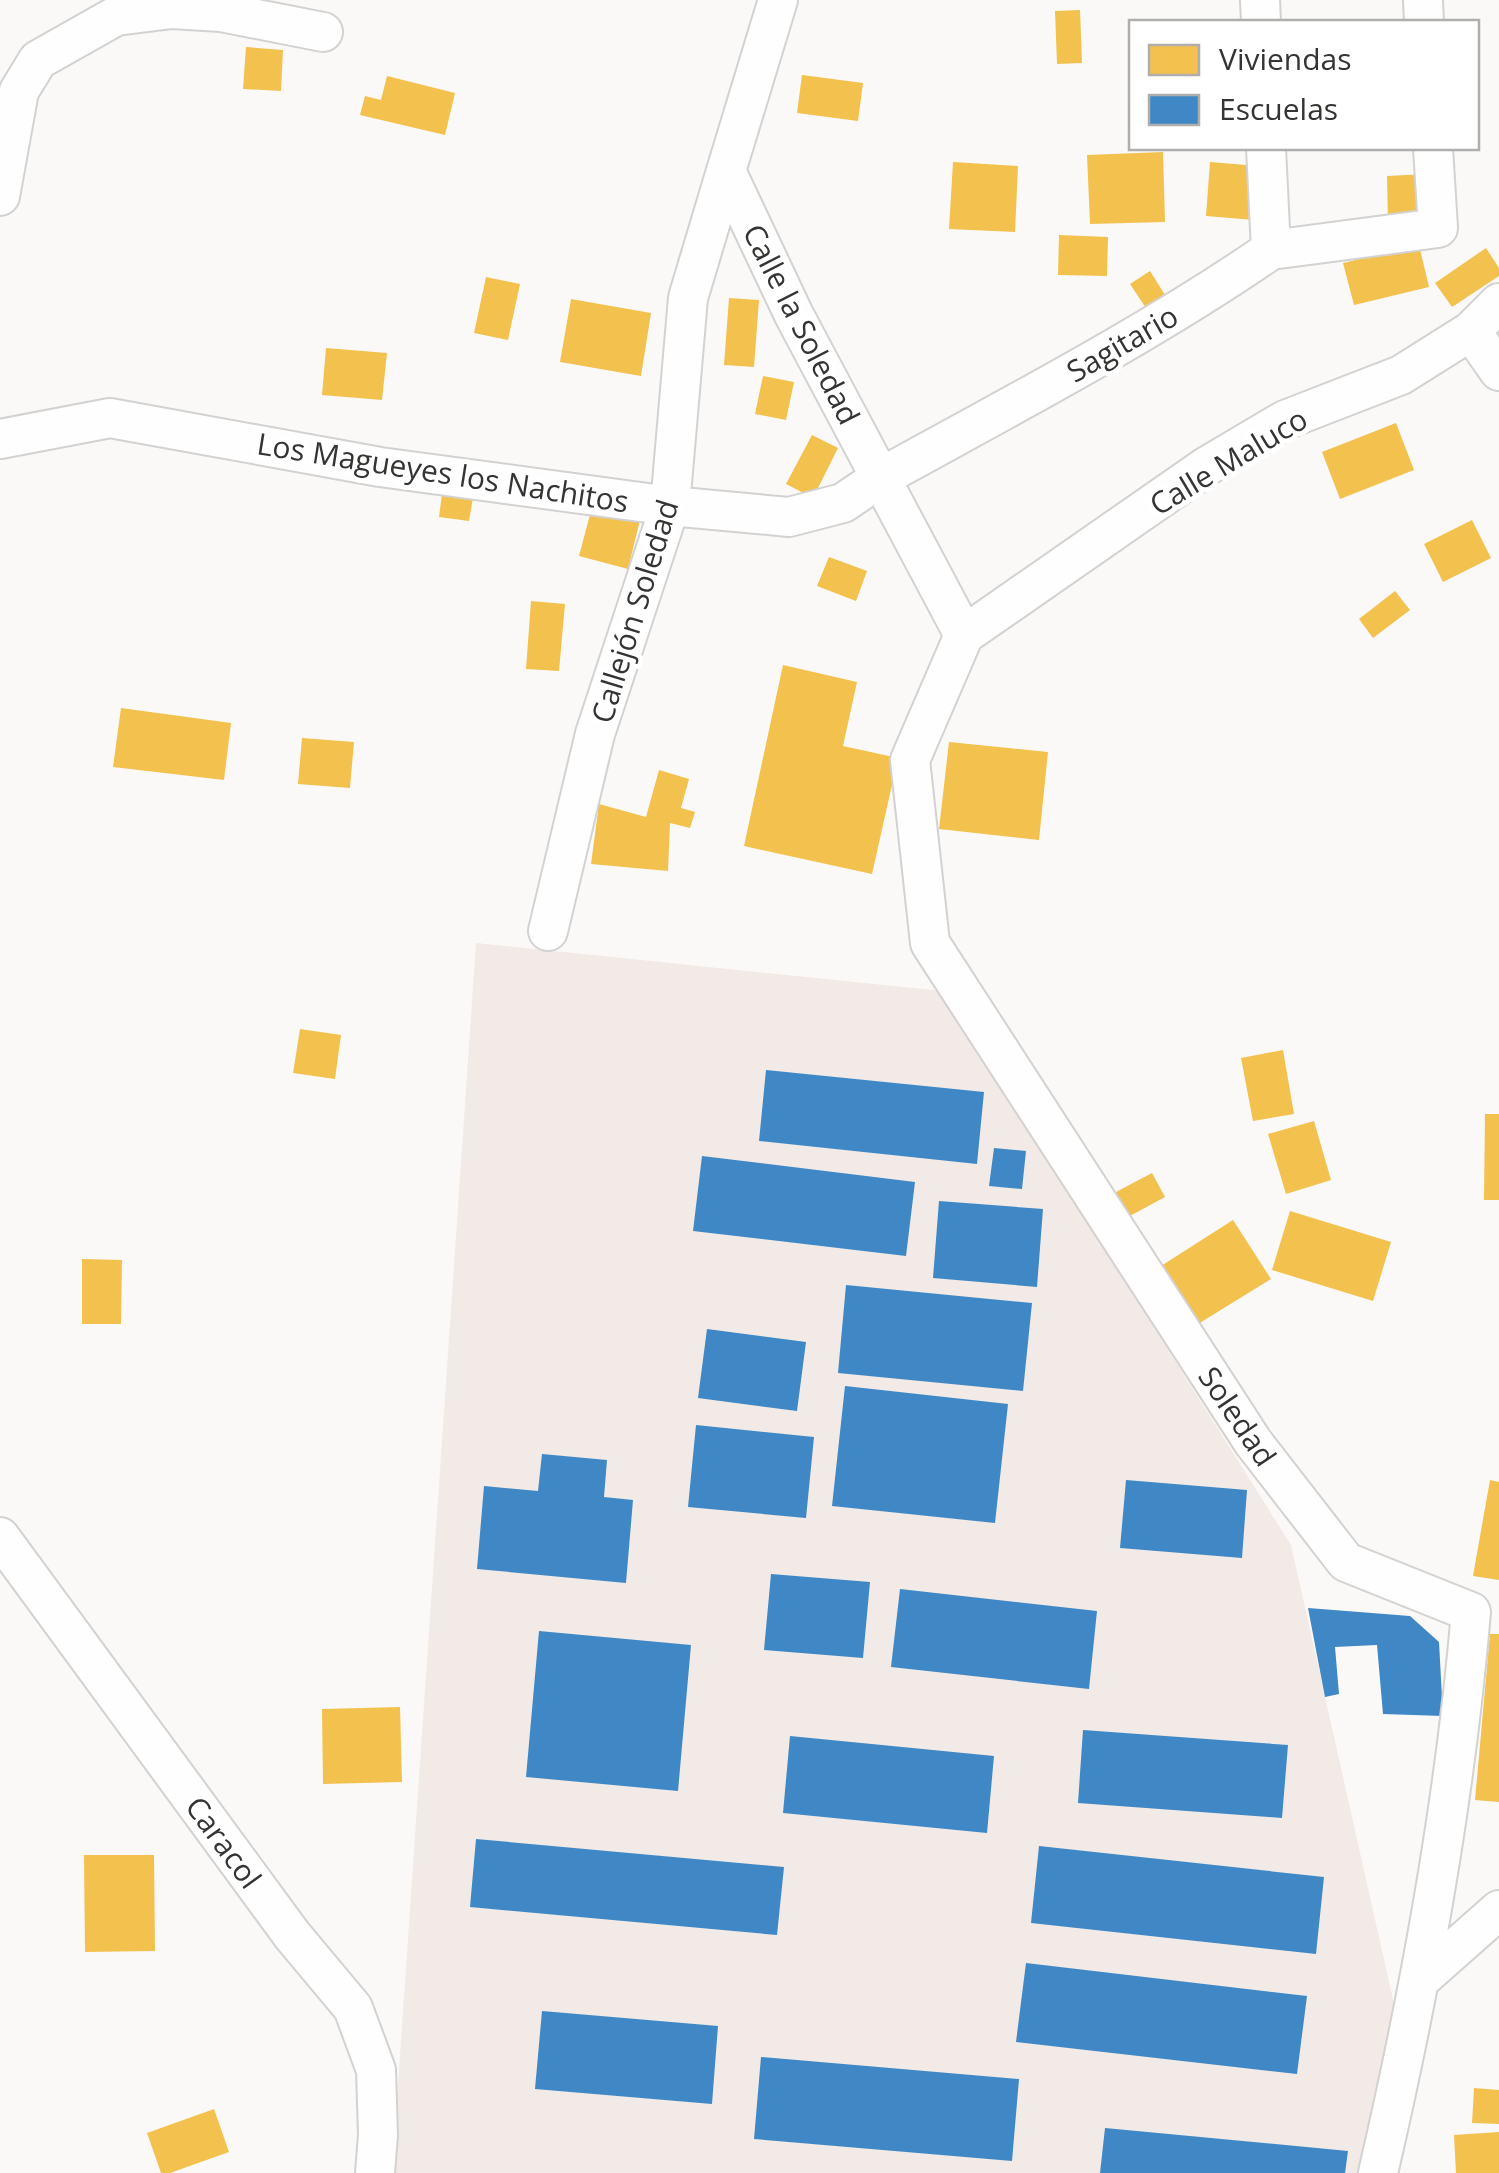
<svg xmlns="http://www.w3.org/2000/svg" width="1499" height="2173" viewBox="0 0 1499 2173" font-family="'Open Sans',sans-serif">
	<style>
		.built { fill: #f1eae6 }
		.homes { fill: #f2c14e }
		.schools { fill: #3f88c5 }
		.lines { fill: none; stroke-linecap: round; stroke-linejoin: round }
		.street-casing { stroke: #d3d2d0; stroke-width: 42 }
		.street { stroke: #fefefe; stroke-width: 38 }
		.labels { text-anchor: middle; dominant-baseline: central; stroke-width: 10; stroke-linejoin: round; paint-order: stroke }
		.street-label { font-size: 30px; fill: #353432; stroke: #fff }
	</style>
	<rect width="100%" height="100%" fill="#fbf9f7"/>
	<path class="built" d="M476 943 942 991 1291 1545 1405 2053 1369 2173H392Z"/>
	<path class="homes" d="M1080 10 1082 63 1057 64 1055 11Z
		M246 47 283 50 281 91 243 89Z
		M802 75 863 83 858 121 797 113Z
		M387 76 455 93 445 135 360 115 365 96 381 100Z
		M1163 152 1165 222 1090 224 1087 155Z
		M953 162 1018 166 1015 232 949 229Z
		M1210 162 1258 166 1254 220 1206 216Z
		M1427 174 1429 220 1388 222 1387 176Z
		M1059 235 1108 237 1107 276 1058 275Z
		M1419 245 1429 287 1354 305 1343 263Z
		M1486 248 1499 268V276L1452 307 1435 283Z
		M1150 271 1165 295 1146 308 1130 284Z
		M486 277 520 284 508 340 474 333Z
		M729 298 759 300 754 367 724 365Z
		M571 299 651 313 641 376 560 362Z
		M326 348 387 353 382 400 322 395Z
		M763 376 794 382 786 420 755 414Z
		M1396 423 1414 470 1340 499 1322 452Z
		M812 435 838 448 813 498 786 484Z
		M442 494 473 498 469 521 439 517Z
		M592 507 640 520 628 569 579 556Z
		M1472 520 1491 558 1443 582 1424 544Z
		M829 557 867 571 856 601 817 586Z
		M1395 591 1410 610 1373 638 1359 619Z
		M531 601 565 604 559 671 526 669Z
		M783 665 857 682 843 746 898 758 872 874 744 846Z
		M121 708 231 723 224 780 113 767Z
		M302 738 354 742 350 788 298 784Z
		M949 742 1048 752 1039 840 939 829Z
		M659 770 689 779 681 808 695 812 690 828 670 823 668 871 591 864 599 804 646 817Z
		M300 1029 341 1035 335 1079 293 1073Z
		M1283 1050 1294 1114 1253 1121 1241 1058Z
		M1485 1114H1499V1200H1484Z
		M1314 1121 1331 1180 1286 1194 1268 1134Z
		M1152 1173 1165 1197 1128 1217 1116 1192Z
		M1290 1211 1391 1242 1373 1301 1272 1270Z
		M1233 1220 1271 1279 1198 1324 1161 1266Z
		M82 1259 122 1260 121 1324H82Z
		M1490 1480 1499 1482V1580L1473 1576Z
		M1490 1634H1499V1802L1475 1800Z
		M400 1707 402 1782 323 1784 322 1709Z
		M84 1855H154L155 1951 85 1952Z
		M1474 2088 1499 2090V2124L1472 2123Z
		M214 2109 229 2152 170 2173H161L147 2133Z
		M1499 2132V2173H1456L1454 2135Z"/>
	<path class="schools" d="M766 1070 984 1092 977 1164 759 1141Z
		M994 1148 1026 1151 1022 1189 989 1186Z
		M702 1156 915 1182 906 1256 693 1231Z
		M939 1201 1043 1209 1037 1287 933 1278Z
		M846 1285 1032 1303 1023 1391 838 1373Z
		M707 1329 806 1342 797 1411 698 1398Z
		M845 1386 1008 1404 995 1523 832 1506Z
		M696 1425 814 1437 806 1518 688 1507Z
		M542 1454 607 1460 604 1497 633 1500 626 1583 477 1569 484 1486 538 1491Z
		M1126 1480 1247 1490 1242 1558 1120 1548Z
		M771 1574 870 1582 863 1658 764 1650Z
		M900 1589 1097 1611 1089 1689 891 1667Z
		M1308 1608 1410 1616 1439 1642 1443 1716 1383 1714 1377 1645 1335 1647 1339 1694 1325 1697Z
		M539 1631 691 1645 678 1791 526 1777Z
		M1083 1730 1288 1745 1282 1818 1078 1803Z
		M790 1736 994 1756 987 1833 783 1813Z
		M476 1839 784 1867 777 1935 470 1907Z
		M1039 1846 1324 1877 1316 1954 1031 1923Z
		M1026 1963 1307 1996 1297 2074 1016 2042Z
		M542 2011 718 2026 712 2104 535 2089Z
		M761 2057 1019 2079 1012 2161 754 2139Z
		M1105 2128 1348 2151 1345 2173H1100Z"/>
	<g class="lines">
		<g class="street-casing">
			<path id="street" d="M778 0 726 171 794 315 964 635
				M1260 0 1261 22
				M1423 0 1424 22
				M0 196 19 91 38 60 116 16 172 9 221 12 323 32
				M1271 250 1438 228 1433 148
				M1471 331 1499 371
				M0 439 110 418 380 467 670 506 789 517 843 503 880 478C1012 405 1146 336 1271 250L1266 148
				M964 635 910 760 930 943 1253 1442 1346 1562 1471 1612C1455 1801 1421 1988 1378 2173
				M964 635 1207 466 1285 420 1401 375 1471 331 1499 303
				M548 931 595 734 670 506 688 298 726 171
				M0 1537 292 1935 353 2008 376 2070 378 2135 375 2173
				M1422 1978 1499 1910"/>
		</g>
		<use href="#street" class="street"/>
	</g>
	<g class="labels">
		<g class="street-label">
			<text transform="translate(802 324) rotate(63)">Calle la Soledad</text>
			<text transform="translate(1122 343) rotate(-30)">Sagitario</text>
			<text transform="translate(1228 461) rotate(-31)">Calle Maluco</text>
			<text transform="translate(443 472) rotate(9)">Los Magueyes los Nachitos</text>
			<text transform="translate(634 611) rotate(-73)">Callejón Soledad</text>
			<text transform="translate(1238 1416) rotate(56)">Soledad</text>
			<text transform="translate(224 1842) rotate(54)">Caracol</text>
		</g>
	</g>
	<rect x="1129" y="20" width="350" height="130" fill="#ffffff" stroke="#aeaead" stroke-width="2.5"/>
	<rect x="1149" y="45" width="50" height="30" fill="#f2c14e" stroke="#aeaead" stroke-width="2.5"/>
	<text x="1219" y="70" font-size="30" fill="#353432">Viviendas</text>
	<rect x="1149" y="95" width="50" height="30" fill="#3f88c5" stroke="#aeaead" stroke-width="2.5"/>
	<text x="1219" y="120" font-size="30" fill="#353432">Escuelas</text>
</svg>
